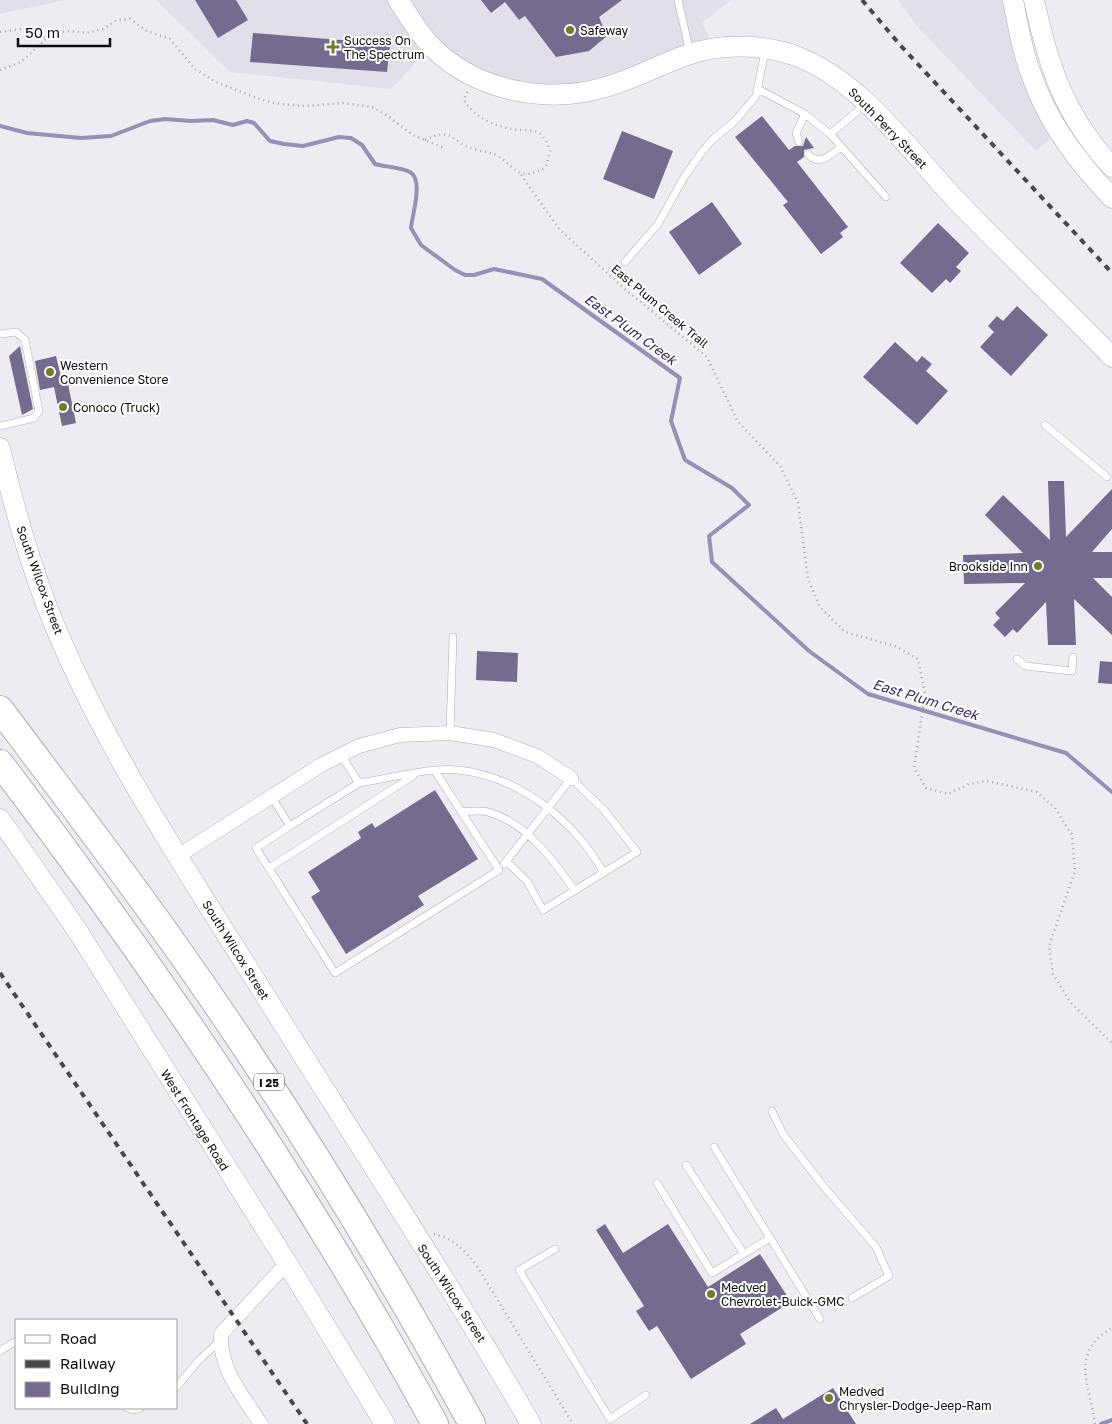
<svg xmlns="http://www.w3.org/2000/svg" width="1112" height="1424" viewBox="0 0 1112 1424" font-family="'Golos Text',sans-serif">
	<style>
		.built { fill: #e2dfeb }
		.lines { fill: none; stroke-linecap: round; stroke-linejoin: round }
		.stream { stroke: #998eb3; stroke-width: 4 }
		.building { fill: #756b8e }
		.lane-casing { stroke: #aeadb2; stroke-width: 8 }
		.street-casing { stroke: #aeadb2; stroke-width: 15 }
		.secondary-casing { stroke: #aeadb2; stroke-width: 21 }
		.highway-casing { stroke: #aeadb2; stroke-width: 28 }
		.path { stroke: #a6a4a9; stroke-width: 2.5; stroke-dasharray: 1 4; stroke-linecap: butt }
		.lane { stroke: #fff; stroke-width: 7 }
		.street { stroke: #fff; stroke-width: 14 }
		.secondary { stroke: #fff; stroke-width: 20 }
		.highway { stroke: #fff; stroke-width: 26 }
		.rail { stroke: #4a484b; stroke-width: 4; stroke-dasharray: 6 6; stroke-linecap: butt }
		.poi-dot { fill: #707e2c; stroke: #fff; stroke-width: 2 }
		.labels { text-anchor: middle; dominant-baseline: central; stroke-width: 4; stroke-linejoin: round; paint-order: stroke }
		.shield { fill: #fff; stroke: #555456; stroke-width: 1 }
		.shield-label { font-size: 11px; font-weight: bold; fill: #0c0b0d }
		.poi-label { font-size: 12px; fill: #0c0b0d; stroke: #fff; text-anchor: start }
		.street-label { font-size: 12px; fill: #0c0b0d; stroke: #fff }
		.water-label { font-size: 14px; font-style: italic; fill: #3c2a5b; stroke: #fff }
	</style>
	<rect width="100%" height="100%" fill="#eeecf2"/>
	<path class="built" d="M0 0H65L0 14Z
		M156 0H731L702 23 715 49 612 85 529 94 432 46 391 89 230 72Z
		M898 0H1003L1012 46 1027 91 1050 139 1036 151 917 26Z"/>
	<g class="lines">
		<path class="stream" d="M0 126 27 133 81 138 111 136 150 121 165 119 191 121 213 120 233 125 247 121 254 123 270 141 284 144 303 146 339 137 351 138 362 145 375 164C385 167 400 167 410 172 424 180 412 215 411 228L421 245 455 270 465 275H474L494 269 542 279 680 378 671 421 685 460 732 488 749 505 709 536 712 562 809 651 868 694 1066 753 1112 792
			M1101 1424 1112 1420"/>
	</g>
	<path class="building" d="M195 0H236L248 20 218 38Z
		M481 0H622L599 17 607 36 589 51 556 57 525 16 519 20 505 2 491 13Z
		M253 33 390 44 387 72 250 62Z
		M762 116 789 150 795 146H803L806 137 814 148 804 150V157L797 162 848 227 840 233 843 237 821 254 783 205 788 202 735 137Z
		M622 131 673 151 654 199 603 179Z
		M712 202 742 244 699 275 669 232Z
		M938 223 969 253 956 267 961 271 950 283 946 279 932 293 900 263Z
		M1017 306 1048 335 1011 376 980 347 994 332 988 326 997 316 1003 321Z
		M895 342 917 362 922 356 932 364 926 371 948 391 917 425 863 377Z
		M20 346 33 409 22 415 9 356Z
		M56 356 63 385H61L68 384 76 423 62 426 54 387 40 390 35 361Z
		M1048 481H1064L1066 537 1112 489V529L1092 552H1112V578H1093L1112 597V635L1074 599 1076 645H1048L1046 602 1017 633 1013 629 1005 637 993 625 1000 618 995 613 1025 583 964 584 963 555 1023 553 985 515 1003 495 1050 540Z
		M477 651 518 653 517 682 476 680Z
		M1100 661 1112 662V684L1098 683Z
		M435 790 478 859 418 896 424 905 346 954 311 897 320 891 308 872 361 838 358 832 372 823 375 828Z
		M605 1224 623 1253 668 1224 708 1287 760 1254 791 1302 740 1334 746 1344 691 1379 657 1326 649 1331 636 1311 644 1306 596 1230Z
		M833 1388 856 1424H750L776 1408 783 1419Z"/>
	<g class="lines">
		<g class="lane-casing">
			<path id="lane" d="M678 0 690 53
				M758 89 805 114 830 134 866 104
				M830 134 886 197
				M799 142 796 133 805 114
				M808 154C819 167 830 155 841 147
				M625 262 658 224 683 179 701 153 712 140 735 121 756 96 765 51
				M0 334 16 332 25 340 39 411 34 418 0 426
				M1045 425 1107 477
				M1017 659 1025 666 1072 671 1073 657
				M450 733 453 637
				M341 755 359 783C387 779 430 767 457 770 490 773 522 788 548 808L504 864
				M271 796 290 826 256 848 335 973 499 870 435 771
				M460 811C469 812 480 810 488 812 526 822 554 861 575 891
				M290 826 359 783
				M506 861 527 881 543 910 637 852 604 810 571 778 548 808C572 827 588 846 604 873
				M269 868 413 776
				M772 1111 783 1134 824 1187 876 1247 889 1276 852 1298
				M714 1147 820 1319
				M686 1165 744 1254
				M657 1183 712 1273 770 1238
				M555 1249 519 1270 610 1419 646 1395
				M0 1351 16 1341
				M176 1388 198 1361 221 1340
				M127 1408 134 1410 140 1408"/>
		</g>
		<g class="street-casing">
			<path id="street" d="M178 856 321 765 359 746 400 735 450 733 494 740 537 756 571 778
				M261 1424C243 1396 219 1369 221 1334L287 1263"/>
		</g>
		<g class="secondary-casing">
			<path id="secondary" d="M398 0C409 16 418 33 432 47 477 92 550 105 609 86 636 78 661 64 687 55 721 43 764 44 796 56 861 80 912 154 959 203 1009 255 1062 305 1112 357
				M1013 0C1018 25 1022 51 1031 74 1048 123 1077 161 1112 198
				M1034 0C1049 68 1064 115 1112 167
				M0 448C12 500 27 553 46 604 98 738 180 860 256 981 348 1128 444 1274 531 1424
				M0 819 77 930 287 1263 385 1424"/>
		</g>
		<g class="highway-casing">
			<path id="highway" d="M0 709C56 784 113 858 167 934 279 1091 380 1255 472 1424
				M0 763C160 973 308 1192 435 1424"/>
		</g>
		<path class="path" d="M0 32 22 29 47 38
			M0 70 21 62 47 38 61 32 71 31 86 33 103 29 117 20 130 19 147 31 170 39 195 69 216 82 262 100 280 104 305 106 344 103 372 107 385 114 413 135 444 148
			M425 140C454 126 450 142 474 149 481 152 489 151 496 155 518 168 517 183 546 167L550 151C548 144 545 136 537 132 532 130 524 130 518 130 497 127 475 119 464 100L468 90
			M521 175 560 230 626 290 707 357 738 422 780 466 798 503 808 579 820 607 845 632 895 646 918 659 925 693 914 768 926 788 948 794 969 784 987 781 1037 792 1055 808 1072 835 1075 871 1049 946 1053 974 1071 1003 1112 1043
			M434 1234C455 1239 464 1250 477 1266L573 1424
			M1095 1424C1090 1386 1069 1352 1112 1328"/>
		<use href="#lane" class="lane"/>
		<use href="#street" class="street"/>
		<use href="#secondary" class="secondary"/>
		<use href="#highway" class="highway"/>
		<path class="rail" d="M862 0 901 46 1112 273
			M0 973 307 1424"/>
	</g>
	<g class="poi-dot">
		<circle cx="570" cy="30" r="5"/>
		<path d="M330.5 39.5h5v5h5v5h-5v5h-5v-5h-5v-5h5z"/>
		<circle cx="50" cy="372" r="5"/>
		<circle cx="63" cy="407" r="5"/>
		<circle cx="1038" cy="566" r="5"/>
		<circle cx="711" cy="1294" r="5"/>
		<circle cx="829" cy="1398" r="5"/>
	</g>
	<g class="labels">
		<rect class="shield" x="254" y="1073.5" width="30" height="17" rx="4"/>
		<g class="shield-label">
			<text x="269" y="1082">I 25</text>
		</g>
		<g class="poi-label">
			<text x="580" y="30">Safeway</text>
			<text x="344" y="40">Success On<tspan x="344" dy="14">The Spectrum</tspan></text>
			<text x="60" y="365">Western<tspan x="60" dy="14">Convenience Store</tspan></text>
			<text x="73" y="407">Conoco (Truck)</text>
			<text x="1028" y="566" text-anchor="end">Brookside Inn</text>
			<text x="721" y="1287">Medved<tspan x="721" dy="14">Chevrolet-Buick-GMC</tspan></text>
			<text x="839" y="1391">Medved<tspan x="839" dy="14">Chrysler-Dodge-Jeep-Ram</tspan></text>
		</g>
		<g class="street-label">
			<text transform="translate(888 128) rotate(46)">South Perry Street</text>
			<text transform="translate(660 306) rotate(40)">East Plum Creek Trail</text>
			<text transform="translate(40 580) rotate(70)">South Wilcox Street</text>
			<text transform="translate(236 950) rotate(58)">South Wilcox Street</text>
			<text transform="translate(195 1120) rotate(58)">West Frontage Road</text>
			<text transform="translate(452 1293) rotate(57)">South Wilcox Street</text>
		</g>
		<g class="water-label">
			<text transform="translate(631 329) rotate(36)">East Plum Creek</text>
			<text transform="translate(926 699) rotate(17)">East Plum Creek</text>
		</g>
	</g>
	<rect x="15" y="1319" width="162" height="90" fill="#ffffff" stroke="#9e9d9e"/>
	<rect x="25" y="1335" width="25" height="8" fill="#ffffff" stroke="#9e9d9e"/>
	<text x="60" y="1344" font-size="15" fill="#0c0b0d">Road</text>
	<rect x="25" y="1360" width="25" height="8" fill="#4a484b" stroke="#9e9d9e"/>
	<text x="60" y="1369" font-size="15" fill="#0c0b0d">Railway</text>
	<rect x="25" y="1382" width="25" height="15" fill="#756b8e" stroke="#9e9d9e"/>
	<text x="60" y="1394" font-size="15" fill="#0c0b0d">Building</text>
	<path d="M18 38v8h92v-8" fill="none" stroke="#0c0b0d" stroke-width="2.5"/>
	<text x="25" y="38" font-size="15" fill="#0c0b0d" stroke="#ffffff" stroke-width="4" paint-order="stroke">50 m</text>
</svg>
